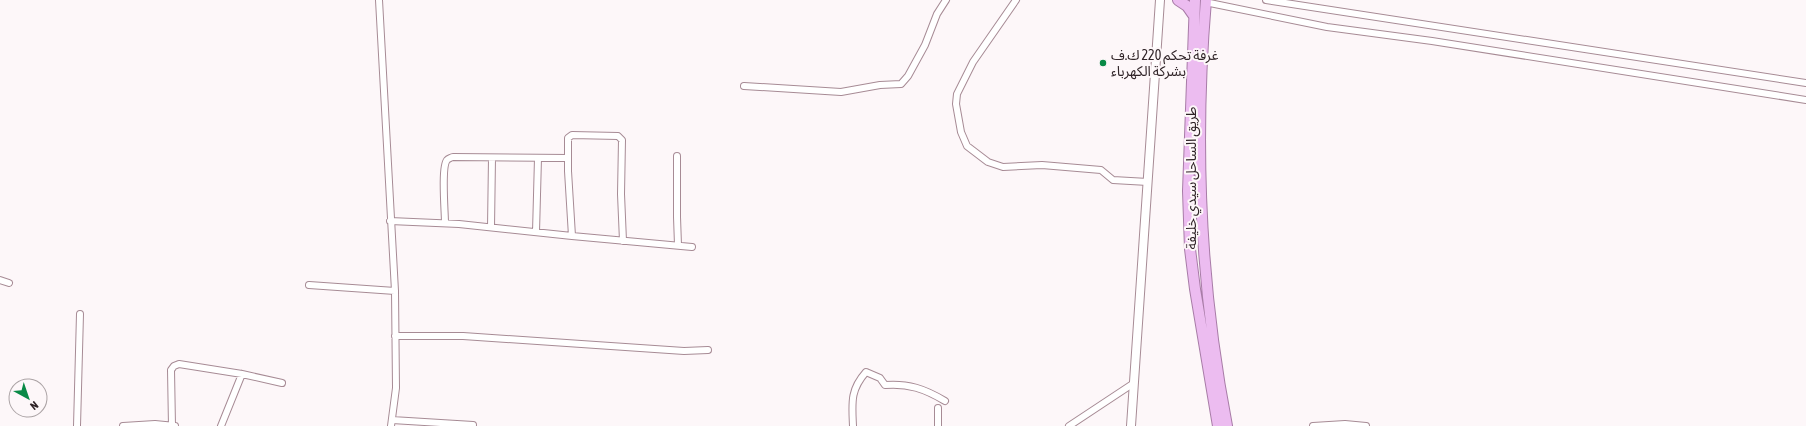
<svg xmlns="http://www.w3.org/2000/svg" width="1806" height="426" viewBox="0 0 1806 426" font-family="'Asap Condensed','Noto Sans Arabic',sans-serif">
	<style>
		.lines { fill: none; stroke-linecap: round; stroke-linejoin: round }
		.minor-casing { stroke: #a78b95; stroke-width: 8 }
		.tertiary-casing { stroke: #a78b95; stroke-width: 10 }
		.trunk-casing { stroke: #a87ca7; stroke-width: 12 }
		.minor { stroke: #fff; stroke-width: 6 }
		.tertiary { stroke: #fff; stroke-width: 8 }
		.trunk { stroke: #ecbcf0; stroke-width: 10 }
		.poi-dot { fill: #098a46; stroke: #fdf7f9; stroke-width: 1.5 }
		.labels { text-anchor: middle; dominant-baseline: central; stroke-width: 4; stroke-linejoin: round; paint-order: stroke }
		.poi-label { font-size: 14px; fill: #302428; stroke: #fdf7f9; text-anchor: start }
		.street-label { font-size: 14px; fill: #302428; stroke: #fdf7f9 }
	</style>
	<rect width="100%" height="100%" fill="#fdf7f9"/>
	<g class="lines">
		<g class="minor-casing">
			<path id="minor" d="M379 0 395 291 396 388 391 426
				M1016 0 973 62 957 94 956 104 961 132 967 146 988 162 1003 167 1042 165 1101 170 1113 180 1148 182
				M1266 0 1806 83
				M1205 2 1327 27 1432 41 1806 100
				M744 86 841 92 880 85 901 84 908 76 925 45 937 14 946 0
				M677 156V217L678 245
				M390 221 459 224 572 236 692 247
				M445 223C445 212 441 167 447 160 448 159 452 157 453 157L568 158
				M491 227 492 158
				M536 232 538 158
				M572 236 568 171V138L572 135 618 136 622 140 621 194 623 241
				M0 280 9 283
				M309 285 395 291
				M395 336H463L684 351 708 350
				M938 408V426
				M392 420 473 425
				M77 426 80 314
				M123 426 155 424 175 426
				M172 426 171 370 174 366 179 364 242 374 282 383
				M221 426 242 374
				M853 426C852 403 850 390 866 372L880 378 885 385C908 383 925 389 945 401
				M1069 426 1134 383
				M1313 426 1345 424 1366 426"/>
		</g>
		<g class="tertiary-casing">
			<path id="tertiary" d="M1131 426 1160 0"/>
		</g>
		<g class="trunk-casing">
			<path id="trunk" d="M1178 0 1187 6 1194 16
				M1195 0 1188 191 1190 249 1195 289 1218 426
				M1206 0C1194 142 1200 286 1227 426"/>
		</g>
		<use href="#minor" class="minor"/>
		<use href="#tertiary" class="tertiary"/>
		<use href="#trunk" class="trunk"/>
	</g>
	<circle class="poi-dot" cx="1103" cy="63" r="4"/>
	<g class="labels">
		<g class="poi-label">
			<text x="1111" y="55">غرفة تحكم 220 ك.ف<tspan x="1111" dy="16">بشركة الكهرباء</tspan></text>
		</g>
		<g class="street-label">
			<text transform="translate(1191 178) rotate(-90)">طريق الساحل سيدي خليفة</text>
		</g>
	</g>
	<g transform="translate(28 398) rotate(140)"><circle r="19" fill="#fdf7f9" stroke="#aba3a5"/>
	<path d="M0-3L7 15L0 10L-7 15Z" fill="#098a46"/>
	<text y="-6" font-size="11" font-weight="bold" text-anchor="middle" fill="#302428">N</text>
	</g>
</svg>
